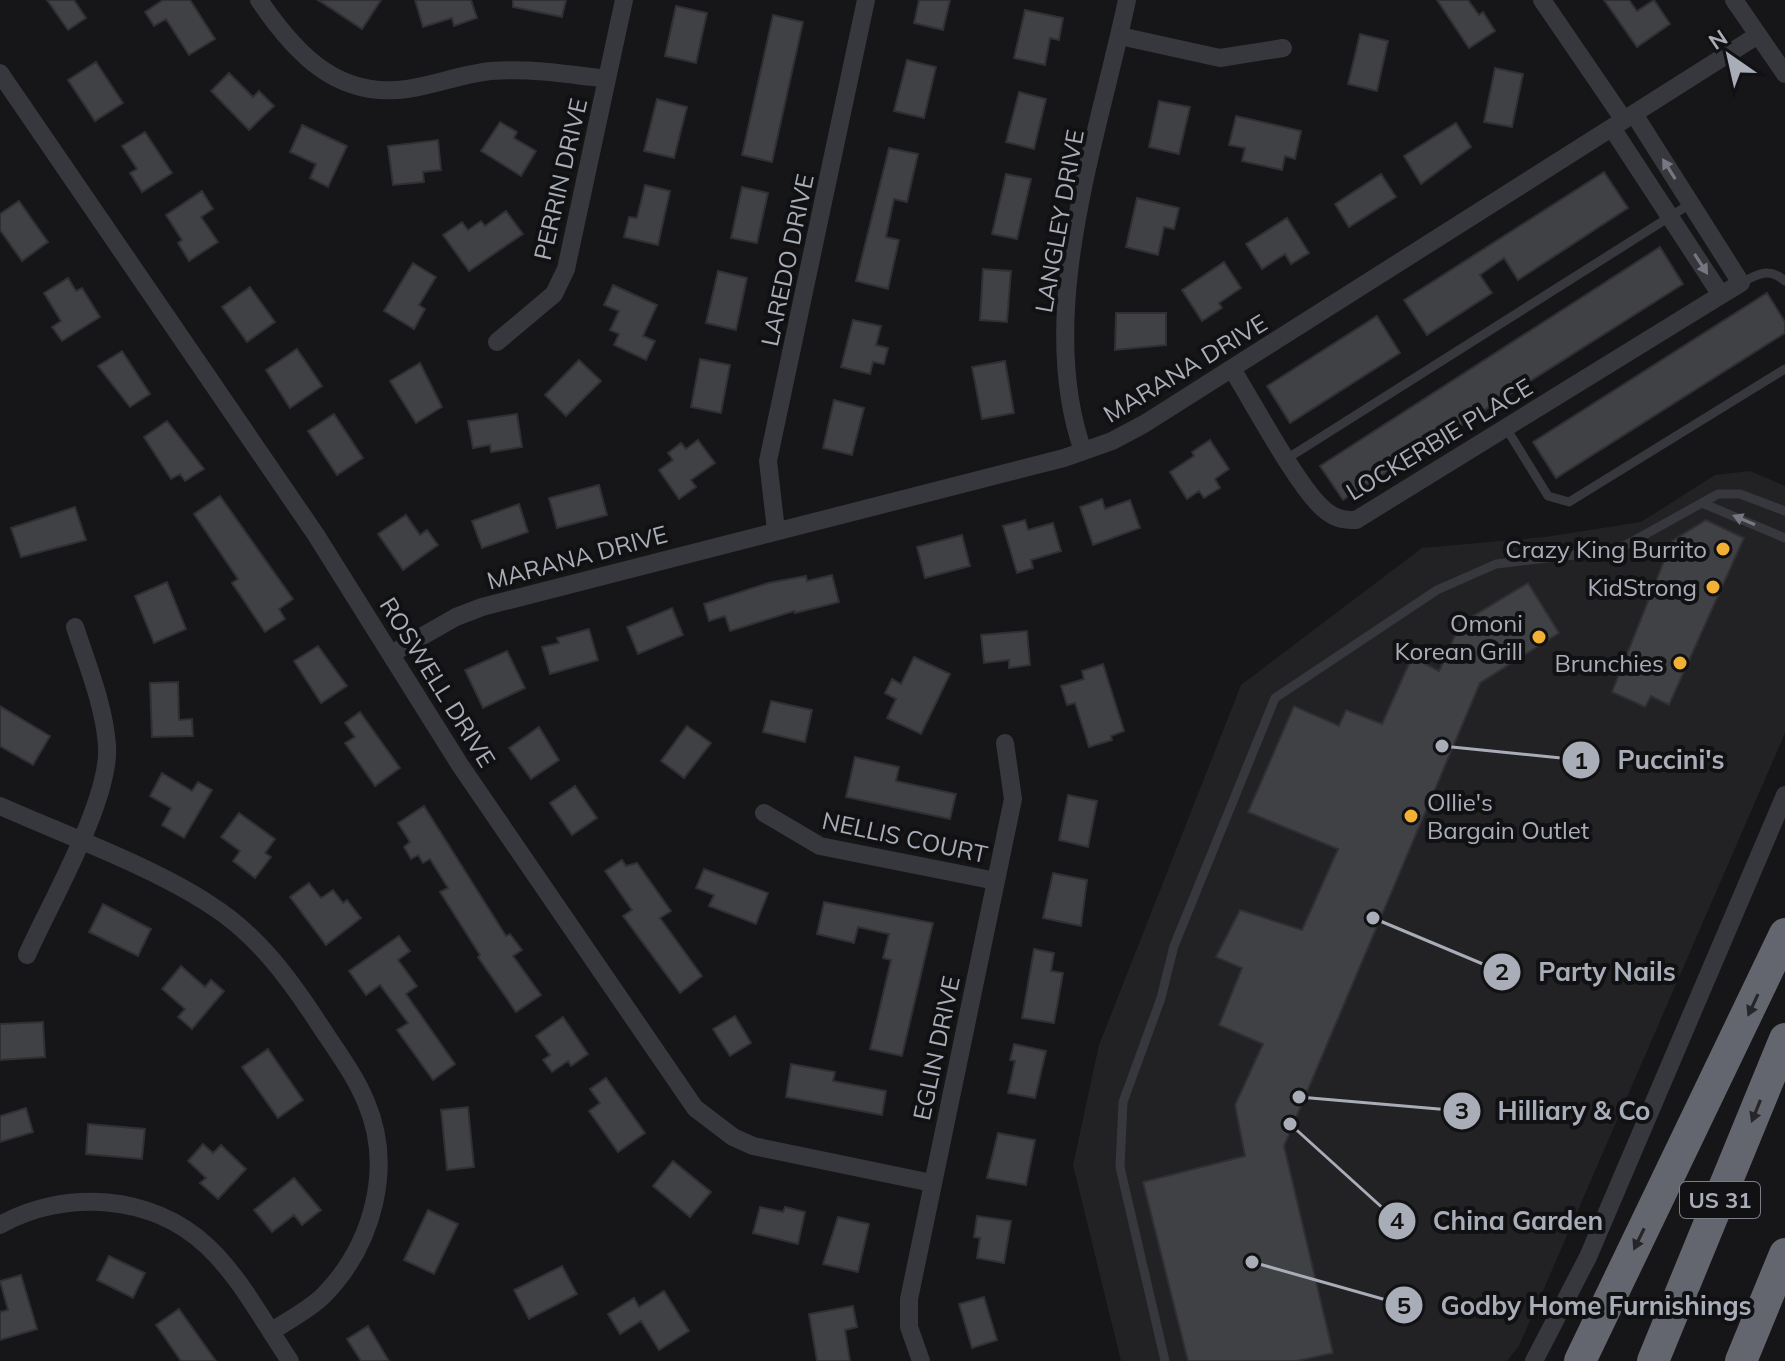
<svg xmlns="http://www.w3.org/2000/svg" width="1785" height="1361" viewBox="0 0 1785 1361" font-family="Mulish,sans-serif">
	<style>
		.built { fill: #222225 }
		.building { fill: #404145; stroke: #303034; stroke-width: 2 }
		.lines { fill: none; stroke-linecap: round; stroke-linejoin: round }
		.service { stroke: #37383d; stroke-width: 9 }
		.minor { stroke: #37383d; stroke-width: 18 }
		.motorway { stroke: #63666e; stroke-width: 32 }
		.oneway { fill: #757881 }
		.oneway2 { fill: #26262a }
		.poi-dot { fill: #f2b134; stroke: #111113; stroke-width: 3 }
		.labels { text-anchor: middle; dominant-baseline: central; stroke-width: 8; stroke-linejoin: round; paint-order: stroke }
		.shield { fill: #111113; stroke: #7b7e86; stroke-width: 2 }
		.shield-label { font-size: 22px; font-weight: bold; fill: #a8adb8 }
		.street-label { font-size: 24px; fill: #a8adb8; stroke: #111113 }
		.poi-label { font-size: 24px; fill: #a8adb8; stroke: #111113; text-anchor: end }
		.leader { fill: none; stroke: #a8adb8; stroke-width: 3 }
		.callout-dot { fill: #a8adb8; stroke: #111113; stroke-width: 3 }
		.mark-label { font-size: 24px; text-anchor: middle; font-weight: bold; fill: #111 }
		.callout-label { font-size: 26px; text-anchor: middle; font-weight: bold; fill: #a8adb8; stroke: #111113; stroke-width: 8; stroke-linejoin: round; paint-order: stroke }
	</style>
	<rect width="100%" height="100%" fill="#161618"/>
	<path class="built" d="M1750 471 1785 486V733L1519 1346 1507 1361H1121L1073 1165 1099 1045 1241 685 1422 548 1545 537 1641 522 1715 475Z"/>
	<path class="building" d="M47 0H74L86 18 68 30Z
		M163 0H190L215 39 189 55 166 19 154 26 145 12Z
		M318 0H381L362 29Z
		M415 0H471L477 18 454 26 452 18 423 27Z
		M513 0H566L562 17 513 7Z
		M919 0H950L943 30 914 23Z
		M1437 0H1468L1479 15 1483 12 1495 31 1469 48Z
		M1604 0H1629L1637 11 1654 0 1670 24 1637 47Z
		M676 6 707 13 696 63 665 56Z
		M1025 10 1063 18 1059 40 1050 38 1045 65 1014 58Z
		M773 15 803 22 772 162 742 155Z
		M1360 34 1388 41 1377 91 1348 84Z
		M907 60 936 67 924 118 894 111Z
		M96 62 123 103 95 121 68 80Z
		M1495 68 1523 74 1512 127 1484 122Z
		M229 73 253 97 259 91 274 106 249 130 211 91Z
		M1019 92 1046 99 1034 149 1006 142Z
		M657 99 687 107 674 158 644 151Z
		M1159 101 1190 107 1179 154 1149 147Z
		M1236 116 1301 131 1295 159 1285 156 1282 170 1242 161 1245 148 1229 145Z
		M500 122 517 132 514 138 536 151 521 176 481 151Z
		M1456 123 1471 147 1421 184 1404 156Z
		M302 125 347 146 328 187 310 178 316 164 290 152Z
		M145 132 172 173 142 192 130 173 137 169 122 146Z
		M438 140 441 170 423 172 424 182 393 185 388 146Z
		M889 148 918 154 907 202 894 199 886 237 899 240 888 289 856 281Z
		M1604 172 1628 208 1518 280 1504 258 1480 275 1492 293 1427 335 1404 300Z
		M1006 174 1031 179 1017 239 992 234Z
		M1381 174 1396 197 1349 227 1335 204Z
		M645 185 670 191 658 245 624 237 629 217 637 218Z
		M742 187 768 193 757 243 731 238Z
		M202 191 213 209 201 217 218 242 189 261 178 243 182 240 166 215Z
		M1137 198 1179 208 1174 229 1164 227 1158 255 1126 247Z
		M19 201 48 242 22 261 0 230V214Z
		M506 211 523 234 469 271 443 235 462 222 468 230 481 221 485 226Z
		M1287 218 1309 253 1291 264 1285 254 1262 269 1246 244Z
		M1660 247 1683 284 1343 500 1320 466Z
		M1224 262 1241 288 1219 303 1222 308 1202 321 1182 290Z
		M413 263 436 277 419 305 425 309 414 329 384 311Z
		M983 269 1011 271 1007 322 980 320Z
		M718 271 747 278 736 330 706 323Z
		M68 278 76 291 82 288 100 317 62 341 52 327 61 321 44 293Z
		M613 285 657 305 643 336 655 341 646 360 614 345 619 334 610 330 619 311 604 305Z
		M250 287 275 322 247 342 222 307Z
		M1767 293 1785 322V333L1556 478 1533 442Z
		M1116 313H1166V345L1115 350Z
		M1377 316 1400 353 1290 423 1267 386Z
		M853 320 881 326 876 345 888 348 884 364 873 362 870 374 841 367Z
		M297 349 322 386 290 408 266 370Z
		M122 351 150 394 130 407 98 366Z
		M700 359 730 365 721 413 691 407Z
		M579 360 601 381 566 416 545 395Z
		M1005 361 1014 413 982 419 972 367Z
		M420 363 442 407 416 423 390 381Z
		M834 400 864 408 852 455 823 448Z
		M334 414 363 458 337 475 308 431Z
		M517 414 522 447 491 452 490 445 473 448 468 421Z
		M167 421 204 469 185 481 180 474 171 479 144 437Z
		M698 440 715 463 691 480 696 487 679 499 659 470 673 460 668 453 681 443 686 449Z
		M1210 440 1229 469 1215 479 1220 488 1204 498 1199 491 1187 499 1170 472 1194 456 1192 452Z
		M599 485 607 515 557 528 549 498Z
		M220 496 293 599 279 609 285 619 265 632 232 583 238 579 194 514Z
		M1102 499 1105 509 1130 500 1140 528 1093 545 1080 507Z
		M519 504 528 532 482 548 472 521Z
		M75 507 86 540 21 557 11 528Z
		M406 515 420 535 427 530 438 545 403 570 378 534Z
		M1025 520 1028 530 1053 523 1061 551 1031 560 1033 568 1017 573 1003 526Z
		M1706 520 1744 538 1669 705 1651 696 1645 707 1612 692 1672 541Z
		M962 535 970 566 925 578 917 547Z
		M832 575 839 602 795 613 794 611 730 631 725 616 709 621 704 604 768 583 806 576 807 581Z
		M167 582 186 629 154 643 135 596Z
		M1528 583 1559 633 1480 683 1284 1146 1333 1353 1297 1361H1188L1143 1182 1245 1156 1235 1105 1263 1044 1219 1025 1242 968 1216 957 1240 910 1302 930 1338 849 1248 812 1294 706 1339 726 1346 710 1382 724 1412 657 1439 671 1460 624Z
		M672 608 683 635 638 654 627 627Z
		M589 629 598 660 550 674 542 647 559 643 557 638Z
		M1027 631 1030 665 1009 668V660L984 663 981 635Z
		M318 646 347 686 321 703 294 661Z
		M507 651 525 688 483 708 465 670Z
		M914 657 950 674 921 734 887 718 896 699 885 693 892 679 901 684Z
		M1103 664 1124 731 1111 736 1112 740 1089 747 1075 703 1067 705 1061 686 1084 679 1082 671Z
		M178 682 179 720 192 719 193 736 152 737 150 683Z
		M771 701 812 710 805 742 763 732Z
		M0 706 50 736 33 765 0 746Z
		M360 712 400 768 375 786 345 743 355 737 345 723Z
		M687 726 711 743 684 778 661 761Z
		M539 727 559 760 531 779 509 748Z
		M855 757 899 767 896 781 956 794 950 819 846 797Z
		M162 773 192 791 198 782 212 790 184 838 162 825 171 808 150 796Z
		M575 786 597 818 572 835 550 803Z
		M1068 795 1097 801 1088 847 1059 840Z
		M424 806 506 936 510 934 522 950 513 956 541 995 516 1012 478 957 480 955 440 892 448 888 430 859 423 863 418 855 411 859 404 847 410 842 398 823Z
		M239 813 275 839 265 853 271 857 255 878 233 861 240 851 221 837Z
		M622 860 626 866 637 863 671 911 660 918 702 976 680 993 623 916 632 910 605 871Z
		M704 869 768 893 756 924 709 906 714 895 696 888Z
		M1053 873 1087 880 1081 926 1043 918Z
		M309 883 321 898 333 890 343 903 347 900 361 918 326 945 290 897Z
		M824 902 933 923 902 1056 870 1049 891 960 883 958 889 934 858 927 854 943 817 934Z
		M103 904 151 929 138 956 89 932Z
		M399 936 410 951 398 960 417 986 406 994 455 1064 433 1080 397 1030 408 1023 380 985 366 995 349 971Z
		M1034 949 1054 953 1051 971 1063 973 1054 1023 1022 1018Z
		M181 966 205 987 211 980 224 991 192 1029 178 1017 185 1009 162 989Z
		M735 1016 751 1043 730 1056 713 1029Z
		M563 1017 588 1054 571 1066 568 1061 552 1072 543 1060 550 1055 536 1036Z
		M43 1022 45 1057 0 1060V1024Z
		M1014 1044 1046 1051 1035 1098 1008 1093 1015 1061 1010 1060Z
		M268 1049 303 1100 278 1118 242 1067Z
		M791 1064 835 1072 833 1081 886 1091 882 1115 786 1097Z
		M606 1078 645 1133 618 1152 589 1111 600 1103 590 1089Z
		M468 1107 474 1167 447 1170 441 1110Z
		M26 1108 33 1132 0 1142V1116Z
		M88 1124 145 1129 142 1159 86 1154Z
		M998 1133 1035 1140 1026 1185 987 1178Z
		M203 1144 213 1153 221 1145 246 1169 218 1199 200 1183 206 1178 188 1161Z
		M673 1161 711 1192 690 1217 653 1186Z
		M294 1178 321 1210 302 1225 294 1215 272 1232 254 1210Z
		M760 1207 783 1212 785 1207 805 1212 798 1244 753 1233Z
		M428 1210 458 1224 434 1274 404 1260Z
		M977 1216 1011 1221 1004 1263 977 1258 980 1238 974 1237Z
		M838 1217 869 1224 858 1272 823 1264Z
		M109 1256 145 1273 133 1298 97 1280Z
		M562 1266 577 1294 529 1319 514 1290Z
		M21 1275 37 1329 0 1340V1312L8 1310 0 1281Z
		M664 1291 689 1331 659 1350 641 1321 620 1334 608 1314 634 1298 639 1307Z
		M984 1297 997 1340 972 1348 959 1304Z
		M853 1306 857 1327 845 1330 850 1361H817L809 1314Z
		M179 1309 216 1361H181L156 1325Z
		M368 1326 389 1361H361L347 1339Z"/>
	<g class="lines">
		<path class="service" d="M1741 283C1757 274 1769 267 1785 281
			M1506 428 1548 496 1569 502 1785 369
			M1288 458 1690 204
			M1702 503 1785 538
			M1165 1361 1120 1167 1123 1102 1161 998 1174 946 1275 698 1437 590 1496 564 1601 552 1626 545 1718 494H1740L1785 511"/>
		<path class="minor" d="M259 0C295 53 337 99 407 89 435 85 462 74 491 71 531 68 568 74 607 79
			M1542 0 1624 120
			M1734 0 1785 74
			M1120 36 1220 58 1283 48
			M0 73 316 535 460 765 695 1108 733 1137 753 1146 932 1183
			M1612 128 1721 295
			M497 342 554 294 566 269 624 0
			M1232 369C1253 402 1299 490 1326 511 1336 519 1344 520 1356 520L1721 295 1741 283 1634 114
			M1083 451C1034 313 1098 138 1127 0
			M776 530 768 461 866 0
			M391 654 456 617 482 607 1064 458 1112 441 1144 424 1758 35
			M0 806C65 835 151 866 209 904 257 934 289 978 319 1024 336 1050 355 1075 366 1102 394 1167 373 1244 325 1294 311 1309 288 1320 271 1332
			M764 813 820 846 996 881
			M27 955C50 903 111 799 107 745 104 705 87 664 75 627
			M0 1225C64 1189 152 1194 207 1246 241 1278 264 1323 290 1361
			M921 1361 909 1327V1299L1013 799 1005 743
			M1534 1361 1588 1257 1785 795"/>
		<path class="motorway" d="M1580 1361 1785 934
			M1653 1361 1785 1039
			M1741 1361 1785 1254"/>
	</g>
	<defs><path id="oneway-solid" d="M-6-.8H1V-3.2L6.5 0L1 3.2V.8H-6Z" transform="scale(2)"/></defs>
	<g class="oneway">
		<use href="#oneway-solid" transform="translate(1669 169) rotate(-122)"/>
		<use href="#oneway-solid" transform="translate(1701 264) rotate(57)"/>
		<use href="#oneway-solid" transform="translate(1744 520) rotate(-157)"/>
	</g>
	<g class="oneway2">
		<use href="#oneway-solid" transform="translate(1753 1005) rotate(115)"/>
		<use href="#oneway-solid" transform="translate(1756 1111) rotate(112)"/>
		<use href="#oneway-solid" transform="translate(1639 1239) rotate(116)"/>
	</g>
	<g class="poi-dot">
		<circle cx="1723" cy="549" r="8"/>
		<circle cx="1713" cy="587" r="8"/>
		<circle cx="1539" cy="637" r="8"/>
		<circle cx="1680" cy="663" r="8"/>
		<circle cx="1411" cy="816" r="8"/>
	</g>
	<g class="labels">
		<rect class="shield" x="1680" y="1182" width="80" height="36" rx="6"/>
		<g class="shield-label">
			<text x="1720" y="1200">US 31</text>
		</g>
		<g class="street-label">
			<text transform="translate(560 179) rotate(-77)">PERRIN DRIVE</text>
			<text transform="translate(1059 221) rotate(-80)">LANGLEY DRIVE</text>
			<text transform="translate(787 260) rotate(-78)">LAREDO DRIVE</text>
			<text transform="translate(1185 368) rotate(-31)">MARANA DRIVE</text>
			<text transform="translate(1439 439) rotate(-31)">LOCKERBIE PLACE</text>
			<text transform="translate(577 557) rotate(-15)">MARANA DRIVE</text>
			<text transform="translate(438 682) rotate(58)">ROSWELL DRIVE</text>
			<text transform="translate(905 837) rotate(12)">NELLIS COURT</text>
			<text transform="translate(936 1048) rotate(-78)">EGLIN DRIVE</text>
		</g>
		<g class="poi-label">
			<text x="1707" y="549">Crazy King Burrito</text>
			<text x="1697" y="587">KidStrong</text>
			<text x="1523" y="623">Omoni<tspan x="1523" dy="28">Korean Grill</tspan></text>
			<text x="1664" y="663">Brunchies</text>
			<text x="1427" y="802" text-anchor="start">Ollie's<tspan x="1427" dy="28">Bargain Outlet</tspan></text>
		</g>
	</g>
	<path class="leader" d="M1442 746L1581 760M1373 918L1502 972M1299 1097L1462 1111M1290 1124L1397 1221M1252 1262L1404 1305"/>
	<g class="callout-dot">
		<circle cx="1442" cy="746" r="8"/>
		<circle cx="1373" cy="918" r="8"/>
		<circle cx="1299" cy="1097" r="8"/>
		<circle cx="1290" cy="1124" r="8"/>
		<circle cx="1252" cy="1262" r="8"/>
		<circle cx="1581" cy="760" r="20"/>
		<circle cx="1502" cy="972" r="20"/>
		<circle cx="1462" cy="1111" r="20"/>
		<circle cx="1397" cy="1221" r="20"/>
		<circle cx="1404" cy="1305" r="20"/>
	</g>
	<g class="mark-label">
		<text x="1581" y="769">1</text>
		<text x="1502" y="980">2</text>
		<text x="1462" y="1119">3</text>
		<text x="1397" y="1229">4</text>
		<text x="1404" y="1314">5</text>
	</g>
	<g class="callout-label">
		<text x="1671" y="769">Puccini's</text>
		<text x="1607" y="981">Party Nails</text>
		<text x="1574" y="1120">Hilliary &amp; Co</text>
		<text x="1518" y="1230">China Garden</text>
		<text x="1596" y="1315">Godby Home Furnishings</text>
	</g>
	<g transform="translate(1729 56) rotate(326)" stroke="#111113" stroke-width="6" paint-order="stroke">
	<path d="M0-6L14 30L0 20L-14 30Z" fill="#a8adb8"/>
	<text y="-12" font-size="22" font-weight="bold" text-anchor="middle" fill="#a8adb8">N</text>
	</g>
</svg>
